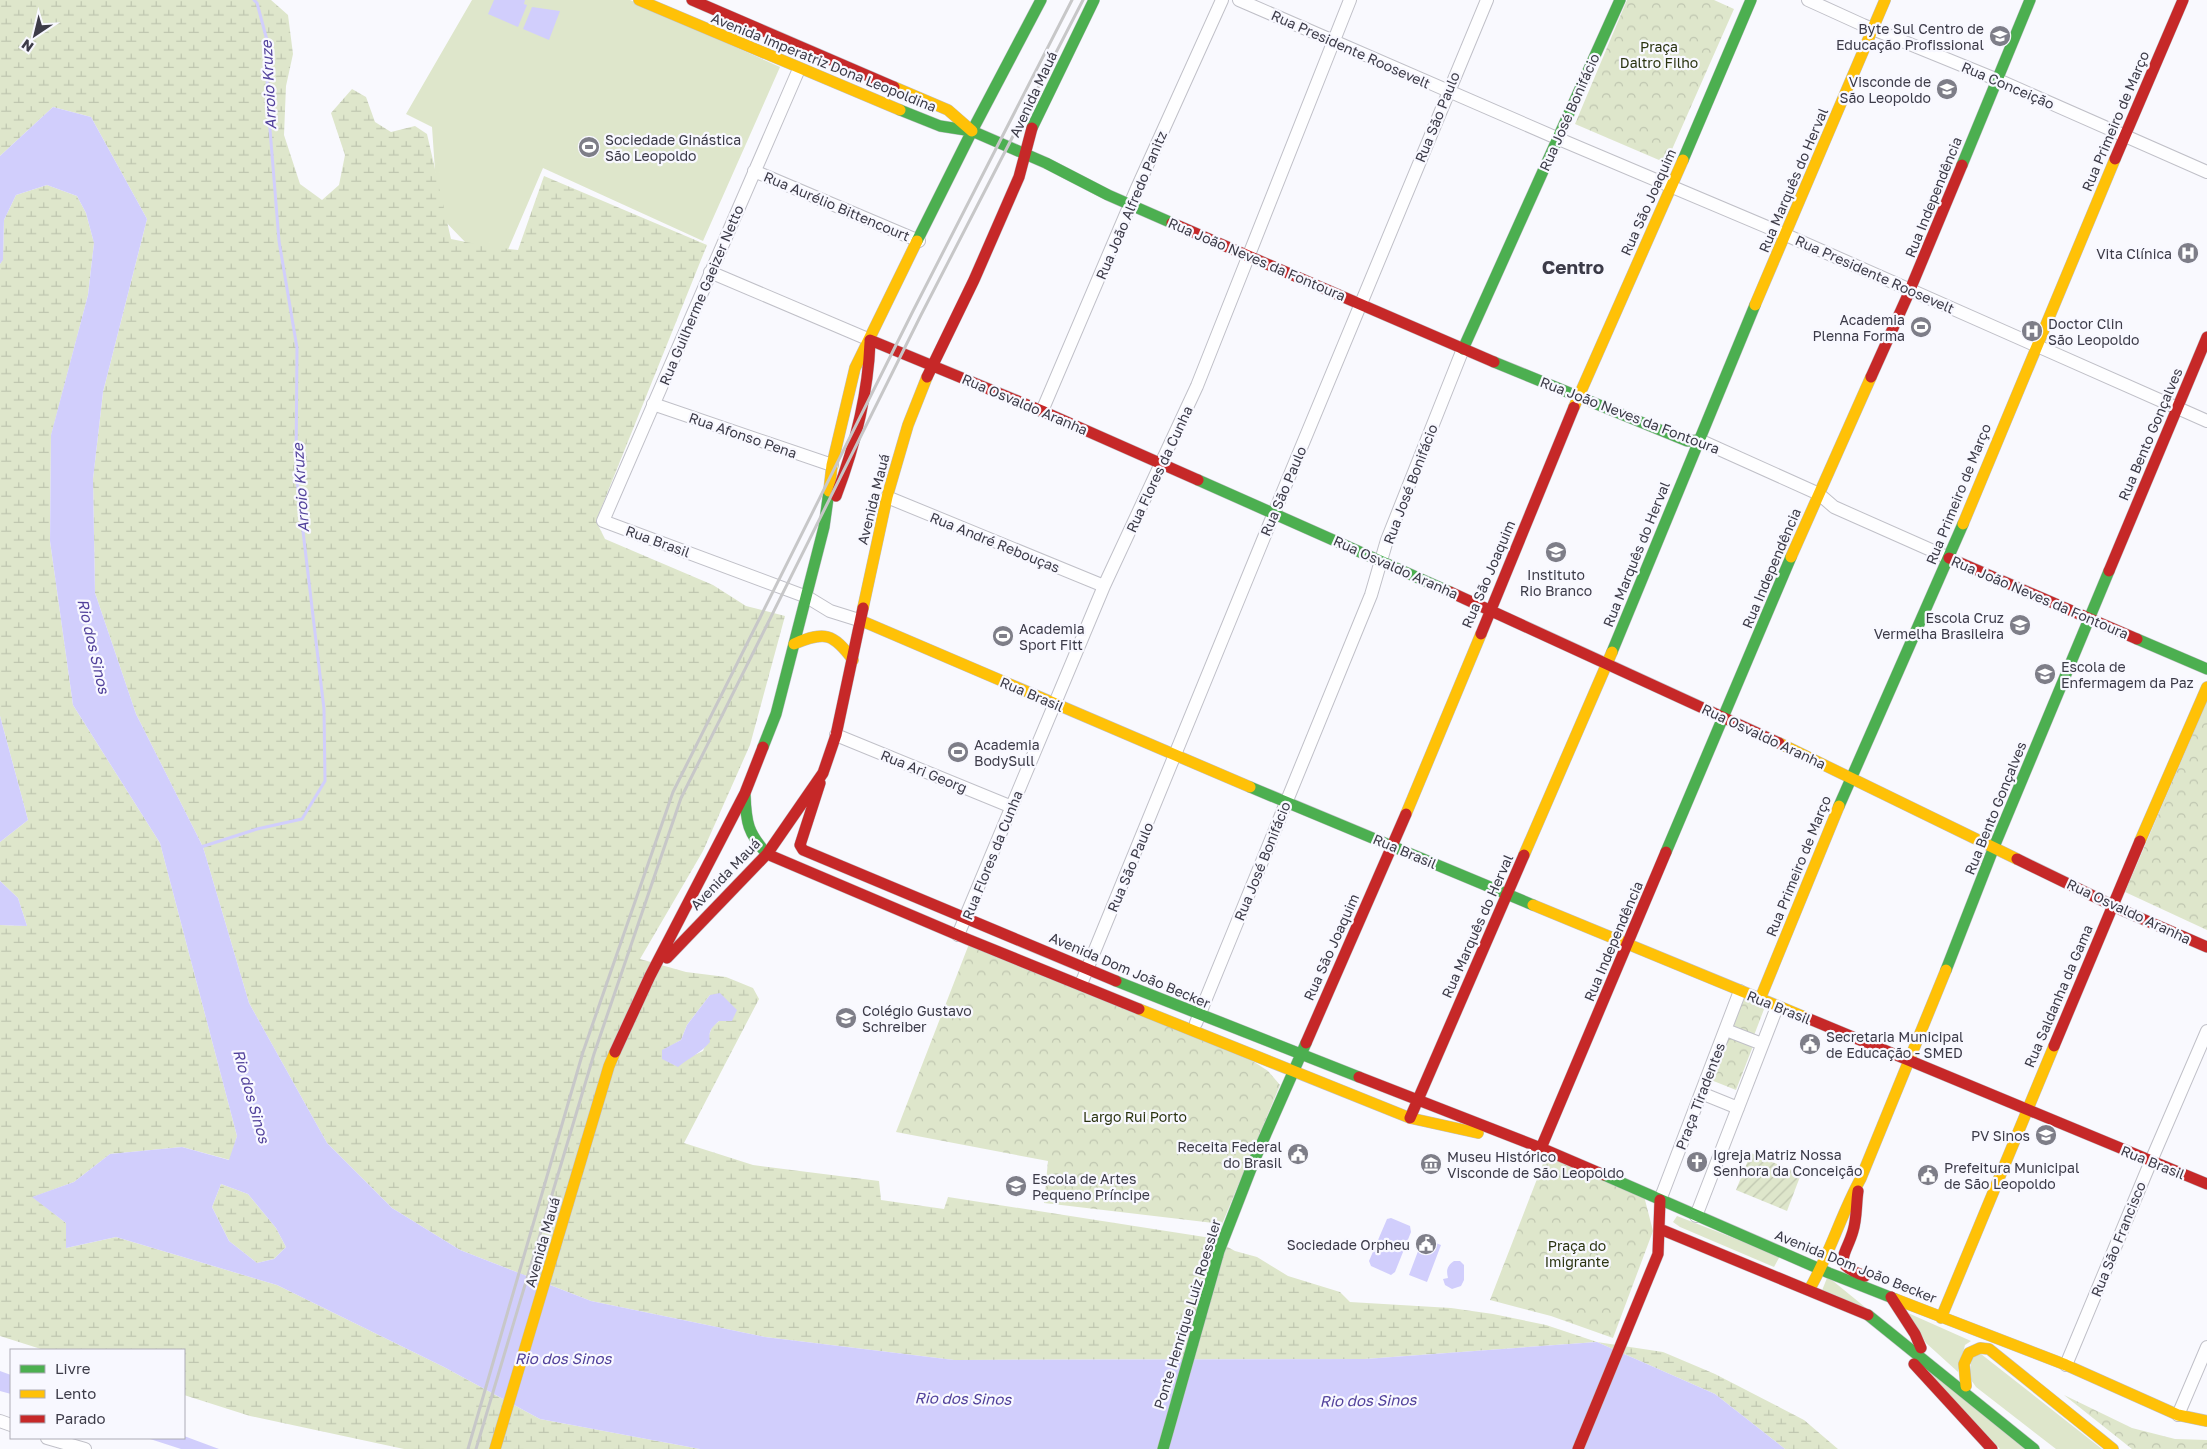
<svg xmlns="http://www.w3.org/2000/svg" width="2207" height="1449" viewBox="0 0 2207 1449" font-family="'Golos Text',sans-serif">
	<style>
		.grass { fill: #dee6cb }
		.wetland { fill: url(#wetland-marsh); fill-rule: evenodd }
		.park { fill: url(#park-crowns) }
		.garden { fill: url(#garden-furrows) }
		.water { fill: #d1cefc; fill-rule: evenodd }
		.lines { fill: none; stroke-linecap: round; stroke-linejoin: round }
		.stream { stroke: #d1cefc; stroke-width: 3 }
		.street-casing { stroke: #c0c0c8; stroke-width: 14 }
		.fast-casing { stroke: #c0c0c8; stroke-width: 12 }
		.slow-casing { stroke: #c0c0c8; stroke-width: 12 }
		.jam-casing { stroke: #c0c0c8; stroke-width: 12 }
		.street { stroke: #fefeff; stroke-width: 12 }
		.fast { stroke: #4caf50; stroke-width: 11 }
		.slow { stroke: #ffc107; stroke-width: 11 }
		.jam { stroke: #c62828; stroke-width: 11 }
		.rail { stroke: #c7c7c8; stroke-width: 3 }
		.labels { text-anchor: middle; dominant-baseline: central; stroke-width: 4.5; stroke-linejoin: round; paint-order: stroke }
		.poi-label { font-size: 14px; fill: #3c3b48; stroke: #f8f8ff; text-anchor: start }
		.park-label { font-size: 14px; fill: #2a3310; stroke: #f8f8ff }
		.street-label { font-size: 14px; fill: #3c3b48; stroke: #f8f8ff }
		.water-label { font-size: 15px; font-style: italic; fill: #51419b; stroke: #f8f8ff }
		.district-label { font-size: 19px; font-weight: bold; fill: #3c3b48; stroke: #f8f8ff }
	</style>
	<defs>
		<pattern id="wetland-marsh" width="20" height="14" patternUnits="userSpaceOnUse" patternTransform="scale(1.25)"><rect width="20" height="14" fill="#dee6cb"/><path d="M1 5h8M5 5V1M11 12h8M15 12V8" fill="none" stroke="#bfc6b0"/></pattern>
		<pattern id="park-crowns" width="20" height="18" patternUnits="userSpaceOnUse" patternTransform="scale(1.25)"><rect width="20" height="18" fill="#dee6cb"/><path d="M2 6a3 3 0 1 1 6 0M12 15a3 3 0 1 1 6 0" fill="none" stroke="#bfc6b0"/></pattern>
		<pattern id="garden-furrows" width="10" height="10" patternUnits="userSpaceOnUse" patternTransform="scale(1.25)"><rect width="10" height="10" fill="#dee6cb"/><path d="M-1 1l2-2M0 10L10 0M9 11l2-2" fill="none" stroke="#bfc6b0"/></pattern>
	</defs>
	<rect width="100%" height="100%" fill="#f9f9fe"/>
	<path class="grass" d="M472 0H630L780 67 703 241 543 168 497 275 438 214 432 127 406 114Z
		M1677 1216 1780 1256 1774 1267 1680 1227 1673 1222Z
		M1827 1278 1833 1281 1871 1312 1821 1293Z
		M1908 1313 1971 1341 1965 1345 1958 1372 1926 1343Z
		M1903 1347 2027 1449H2000Z
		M1981 1354 2102 1449H2056L1976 1387 1969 1377 1972 1357Z"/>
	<path class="wetland" d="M0 0H271L288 15 293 54 286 86 284 135 300 184 322 200 339 185 345 155 331 113 352 89 366 97 375 122 391 132 415 126 427 134 451 239 491 247 518 250 544 176 707 245 596 521 605 539 713 585 746 606 785 616 750 745 703 851 640 959 686 972 726 977 753 988 759 999 684 1143 753 1165 879 1181 881 1200 944 1209 948 1197 1211 1238 1235 1251 1257 1257 1288 1276 1340 1292 1350 1302 1451 1308 1493 1314 1546 1325 1597 1342 1663 1352 1715 1374 1804 1420 1838 1449H1785L1715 1394 1597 1342 1365 1359 954 1360 765 1337 591 1301 460 1250 392 1208 327 1143 249 1003 203 847 136 714 95 593 93 479 103 392 147 219 91 117 53 107 0 156ZM710 995 719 1021 712 1027 703 1051 690 1057 678 1066 662 1051 681 1040 687 1025Z
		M47 185 77 196 86 213 94 243 88 295 51 436 50 541 73 705 160 843 237 1136 230 1160 182 1147 110 1154 74 1182 33 1197 66 1223V1248L116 1237 277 1285 444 1367 540 1419 700 1449H404L250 1416 184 1395V1350H44L0 1336V925L27 926 18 898 0 881V842L28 820 0 716V264L3 259 4 220 16 195Z
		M221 1184 248 1194 276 1228 286 1247 274 1259 257 1263 229 1241 212 1207Z"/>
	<path class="park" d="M1627 0H1714L1734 9 1666 163 1575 124Z
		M2207 701V930L2125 892Z
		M969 944 1248 1058 1268 1071 1280 1085 1222 1224 1044 1203 1048 1161 896 1132Z
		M1744 996 1766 1004 1753 1038 1731 1030Z
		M1728 1036 1753 1046 1736 1090 1711 1080Z
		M1546 1156 1644 1196 1653 1231 1613 1338 1551 1316 1490 1300Z
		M2064 1395 2132 1428 2175 1439 2207 1440V1449H2132Z"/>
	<path class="garden" d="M1751 1153 1801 1174 1787 1211 1736 1190Z"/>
	<path class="water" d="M494 0H525L524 4 527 5 518 27 488 14Z
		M532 7 560 11 549 40 523 29Z
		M53 107 91 117 147 219 103 392 93 479 95 593 136 714 203 847 249 1003 327 1143 392 1208 460 1250 591 1301 765 1337 954 1360 1365 1359 1597 1342 1715 1394 1785 1449H700L540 1419 444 1367 277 1285 116 1237 66 1248V1223L32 1197 74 1182 110 1154 182 1147 229 1160 237 1136 160 843 73 705 50 541 51 435 88 295 94 243 86 213 77 196 47 185 16 195 4 220 3 260 0 264V156ZM221 1184 248 1194 276 1228 286 1247 274 1259 257 1263 229 1241 212 1207Z
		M0 716 28 820 0 842Z
		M0 881 18 898 27 926 0 925Z
		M720 993 737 1010 732 1021H719C711 1028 708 1032 710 1042 701 1053 689 1058 678 1067L662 1059V1050L681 1040 687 1025 710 995Z
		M1391 1218 1410 1226 1411 1232 1395 1272 1391 1275 1371 1266 1369 1261 1387 1219Z
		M1423 1238 1441 1245 1427 1282 1409 1275Z
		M1454 1261H1460L1464 1265V1280L1461 1286 1452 1289 1445 1285 1443 1279 1448 1278C1446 1270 1447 1266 1454 1261Z
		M0 1371 11 1375V1394L0 1391Z
		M184 1436 219 1449H181L147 1438Z"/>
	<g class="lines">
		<path class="stream" d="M201 847 257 829 302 819 325 781 324 709 296 472 297 348 279 241 267 92 268 44 257 3 254 0"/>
		<g class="street-casing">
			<path id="street" d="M1239 0 1566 142 1786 235 2207 421
				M1808 0 1863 25 1998 80 2207 172
				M799 69 603 521 807 597 830 611 862 621
				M754 171 919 241
				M710 272 870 340
				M653 404 832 465
				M1042 411 1137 188 1222 0
				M1699 440 1819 494 1834 507 1949 558
				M887 497 1104 586
				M836 735 1012 807
				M958 935 1104 586 1197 386 1350 0
				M1081 984 1274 513 1487 0
				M1196 1023 1371 595 1387 540 1463 349
				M1726 1030 1762 1044
				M1701 1093 1738 1108
				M1660 1200 1740 991
				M1696 1216 1777 1007
				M2066 1365 2151 1161 2207 1031
				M2178 1415 2207 1347
				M0 1421 11 1425
				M47 1438 85 1449"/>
		</g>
		<g class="fast-casing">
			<path id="fast" d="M900 110 940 126 972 131 1046 163 1108 195 1172 223
				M1032 128 1094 0
				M1683 160 1751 0
				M1962 165 2030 0
				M917 241 972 131 1041 0
				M1463 349 1620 0
				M1494 362 1687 441 1699 440
				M1198 480 1450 592
				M2137 639 2207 669
				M1612 652 1755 305
				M763 747 776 714 824 527 829 491
				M1250 787 1533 905
				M745 795C746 823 748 833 767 854
				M1839 806 1963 524
				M1666 852 1791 557
				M1946 970 1994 847 2109 571
				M1116 981 1359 1077
				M1604 1175 1829 1273 1895 1299
				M1868 1315 2034 1449
				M1163 1449 1219 1251 1254 1161 1306 1043"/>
		</g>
		<g class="slow-casing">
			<path id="slow" d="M639 0 900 110
				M894 87 948 110 972 131
				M1755 305 1885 0
				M1574 407 1683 160
				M829 491 832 465 855 368 917 241
				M1963 524 2115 159
				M1791 557 1871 377
				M863 608 887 497 908 425 927 377
				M862 621 1250 787
				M794 644C825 631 833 633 853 660
				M1779 743 2017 859
				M1406 814 1481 634
				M2140 841 2207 687
				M1524 855 1612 652
				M1533 905 1807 1018
				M1760 999 1839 806
				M1139 1009 1410 1118 1478 1133
				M1809 1290C1830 1254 1841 1214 1861 1178L1946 970
				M1895 1299 2066 1365 2178 1415 2207 1421
				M1941 1318 2054 1046
				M1966 1386 1964 1364 1969 1353 1980 1348 1989 1349 2113 1449
				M495 1449 609 1066 615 1052"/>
		</g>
		<g class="jam-casing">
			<path id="jam" d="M692 0 894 87
				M2115 159 2183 0
				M1172 223 1494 362
				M870 340 1042 411 1198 480
				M927 377 974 280 1019 177 1032 128
				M1871 377 1907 297 1962 165
				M836 496C855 446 868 395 870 342
				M1949 558 2137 639
				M2109 571 2207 337
				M1450 592 1779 743
				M1481 634 1574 407
				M820 783 800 845 803 850 1116 981
				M767 854 967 939 1139 1009
				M2017 859 2124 911 2207 947
				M667 958 767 854 823 773 836 735 863 608
				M1807 1018 2207 1184
				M1306 1043 1406 814
				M2054 1046 2140 841
				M615 1052 650 976 745 793 763 747
				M1359 1077 1541 1148 1604 1175
				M1410 1118 1524 855
				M1541 1148 1666 852
				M1858 1191C1856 1204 1857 1218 1853 1231 1846 1256 1830 1264 1865 1276
				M1660 1229 1868 1315
				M1891 1297 1915 1334 1921 1348
				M1914 1364 1992 1449
				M1578 1449 1658 1254 1660 1200"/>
		</g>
		<use href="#street" class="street"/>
		<use href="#fast" class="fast"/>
		<use href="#slow" class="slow"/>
		<use href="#jam" class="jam"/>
		<path class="rail" d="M468 1449 583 1052 673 792 913 311 1072 0
			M476 1449 594 1054 681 798 921 315 1083 0"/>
	</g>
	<defs>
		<g id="school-disc" transform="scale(1.125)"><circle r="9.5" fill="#7e7e88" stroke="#f8f8ff"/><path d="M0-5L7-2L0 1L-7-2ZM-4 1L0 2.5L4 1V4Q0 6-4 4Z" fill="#fff"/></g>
		<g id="stadium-disc" transform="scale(1.125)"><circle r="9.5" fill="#7e7e88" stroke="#f8f8ff"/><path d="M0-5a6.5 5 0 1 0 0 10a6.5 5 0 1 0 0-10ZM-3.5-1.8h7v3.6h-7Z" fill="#fff"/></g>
		<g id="hospital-disc" transform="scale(1.125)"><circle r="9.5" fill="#7e7e88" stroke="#f8f8ff"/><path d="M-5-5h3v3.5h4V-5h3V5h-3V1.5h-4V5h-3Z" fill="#fff"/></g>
		<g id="civic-disc" transform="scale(1.125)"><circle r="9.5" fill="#7e7e88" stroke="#f8f8ff"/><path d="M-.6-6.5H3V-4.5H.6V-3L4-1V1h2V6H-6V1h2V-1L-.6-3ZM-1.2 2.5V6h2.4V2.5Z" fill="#fff"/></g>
		<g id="church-disc" transform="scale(1.125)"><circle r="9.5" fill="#7e7e88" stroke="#f8f8ff"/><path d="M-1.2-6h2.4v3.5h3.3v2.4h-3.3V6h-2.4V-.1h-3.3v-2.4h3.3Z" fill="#fff"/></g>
		<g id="museum-disc" transform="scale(1.125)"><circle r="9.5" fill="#7e7e88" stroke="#f8f8ff"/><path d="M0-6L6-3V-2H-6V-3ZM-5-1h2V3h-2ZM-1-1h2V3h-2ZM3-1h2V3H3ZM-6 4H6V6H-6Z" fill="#fff"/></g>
	</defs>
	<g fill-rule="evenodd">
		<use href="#school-disc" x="2000" y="36"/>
		<use href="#school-disc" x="1947" y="89"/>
		<use href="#stadium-disc" x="589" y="147"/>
		<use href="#hospital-disc" x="2188" y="253"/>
		<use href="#stadium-disc" x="1921" y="327"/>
		<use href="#hospital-disc" x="2032" y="331"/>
		<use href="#school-disc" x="1556" y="552"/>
		<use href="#school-disc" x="2020" y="625"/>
		<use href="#stadium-disc" x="1003" y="636"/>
		<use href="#school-disc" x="2045" y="674"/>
		<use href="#stadium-disc" x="958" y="752"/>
		<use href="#school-disc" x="846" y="1018"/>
		<use href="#civic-disc" x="1810" y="1044"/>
		<use href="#school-disc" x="2046" y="1135"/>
		<use href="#civic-disc" x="1298" y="1154"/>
		<use href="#church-disc" x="1697" y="1162"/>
		<use href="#museum-disc" x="1431" y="1164"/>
		<use href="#civic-disc" x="1928" y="1175"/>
		<use href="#school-disc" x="1016" y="1186"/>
		<use href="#civic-disc" x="1426" y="1244"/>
	</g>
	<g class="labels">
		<g class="poi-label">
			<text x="1984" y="28" text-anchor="end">Byte Sul Centro de<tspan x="1984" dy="16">Educação Profissional</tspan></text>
			<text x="1931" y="81" text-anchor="end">Visconde de<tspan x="1931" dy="16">São Leopoldo</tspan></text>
			<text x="605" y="139">Sociedade Ginástica<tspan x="605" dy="16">São Leopoldo</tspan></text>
			<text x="2172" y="253" text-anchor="end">Vita Clínica</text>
			<text x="1905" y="319" text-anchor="end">Academia<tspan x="1905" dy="16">Plenna Forma</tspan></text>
			<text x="2048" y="323">Doctor Clin<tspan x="2048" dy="16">São Leopoldo</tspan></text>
			<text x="1556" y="574" text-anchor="middle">Instituto<tspan x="1556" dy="16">Rio Branco</tspan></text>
			<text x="2004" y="617" text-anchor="end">Escola Cruz<tspan x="2004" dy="16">Vermelha Brasileira</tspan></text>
			<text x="1019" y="628">Academia<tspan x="1019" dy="16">Sport Fitt</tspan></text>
			<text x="2061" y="666">Escola de<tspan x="2061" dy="16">Enfermagem da Paz</tspan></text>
			<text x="974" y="744">Academia<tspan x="974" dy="16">BodySull</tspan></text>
			<text x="862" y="1010">Colégio Gustavo<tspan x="862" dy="16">Schreiber</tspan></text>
			<text x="1826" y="1036">Secretaria Municipal<tspan x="1826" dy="16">de Educação - SMED</tspan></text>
			<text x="2030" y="1135" text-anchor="end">PV Sinos</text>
			<text x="1282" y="1146" text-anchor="end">Receita Federal<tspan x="1282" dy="16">do Brasil</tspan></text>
			<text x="1713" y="1154">Igreja Matriz Nossa<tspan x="1713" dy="16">Senhora da Conceição</tspan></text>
			<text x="1447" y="1156">Museu Histórico<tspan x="1447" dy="16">Visconde de São Leopoldo</tspan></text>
			<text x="1944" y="1167">Prefeitura Municipal<tspan x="1944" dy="16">de São Leopoldo</tspan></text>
			<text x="1032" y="1178">Escola de Artes<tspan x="1032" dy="16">Pequeno Príncipe</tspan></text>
			<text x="1410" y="1244" text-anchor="end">Sociedade Orpheu</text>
		</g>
		<g class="park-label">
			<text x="1659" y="46">Praça<tspan x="1659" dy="16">Daltro Filho</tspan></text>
			<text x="1135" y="1116">Largo Rui Porto</text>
			<text x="1577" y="1245">Praça do<tspan x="1577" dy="16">Imigrante</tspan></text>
		</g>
		<g class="street-label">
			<text transform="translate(1351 49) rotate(24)">Rua Presidente Roosevelt</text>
			<text transform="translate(824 62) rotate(22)">Avenida Imperatriz Dona Leopoldina</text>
			<text transform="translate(2008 85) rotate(23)">Rua Conceição</text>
			<text transform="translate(1033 94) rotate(-65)">Avenida Mauá</text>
			<text transform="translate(1569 112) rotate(-66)">Rua José Bonifácio</text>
			<text transform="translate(1437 117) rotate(-68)">Rua São Paulo</text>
			<text transform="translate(2115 121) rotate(-67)">Rua Primeiro de Março</text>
			<text transform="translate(1793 180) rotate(-67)">Rua Marquês do Herval</text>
			<text transform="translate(1933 197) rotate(-68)">Rua Independência</text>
			<text transform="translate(1648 202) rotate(-66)">Rua São Joaquim</text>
			<text transform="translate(1131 205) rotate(-67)">Rua João Alfredo Panitz</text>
			<text transform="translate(837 206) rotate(23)">Rua Aurélio Bittencourt</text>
			<text transform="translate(1257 259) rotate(23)">Rua João Neves da Fontoura</text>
			<text transform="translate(1875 274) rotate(24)">Rua Presidente Roosevelt</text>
			<text transform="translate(701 295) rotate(-67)">Rua Guilherme Gaeizer Netto</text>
			<text transform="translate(1025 404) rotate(23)">Rua Osvaldo Aranha</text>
			<text transform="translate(1630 415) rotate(21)">Rua João Neves da Fontoura</text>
			<text transform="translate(2150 434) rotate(-67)">Rua Bento Gonçalves</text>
			<text transform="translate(743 435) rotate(19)">Rua Afonso Pena</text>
			<text transform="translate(1159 469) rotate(-65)">Rua Flores da Cunha</text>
			<text transform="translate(1410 484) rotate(-69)">Rua José Bonifácio</text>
			<text transform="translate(1283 491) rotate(-67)">Rua São Paulo</text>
			<text transform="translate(1958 494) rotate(-68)">Rua Primeiro de Março</text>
			<text transform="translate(873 499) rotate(-76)">Avenida Mauá</text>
			<text transform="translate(658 541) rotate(20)">Rua Brasil</text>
			<text transform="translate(995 542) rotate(22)">Rua André Rebouças</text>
			<text transform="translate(1636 554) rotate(-68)">Rua Marquês do Herval</text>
			<text transform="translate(1396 567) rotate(24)">Rua Osvaldo Aranha</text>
			<text transform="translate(1771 568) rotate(-67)">Rua Independência</text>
			<text transform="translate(1488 574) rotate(-67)">Rua São Joaquim</text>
			<text transform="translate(2040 597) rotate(23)">Rua João Neves da Fontoura</text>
			<text transform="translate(1032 694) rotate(23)">Rua Brasil</text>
			<text transform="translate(1764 736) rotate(25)">Rua Osvaldo Aranha</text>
			<text transform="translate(924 771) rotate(22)">Rua Ari Georg</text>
			<text transform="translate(1995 808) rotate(-68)">Rua Bento Gonçalves</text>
			<text transform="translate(1405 851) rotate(23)">Rua Brasil</text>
			<text transform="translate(992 855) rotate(-68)">Rua Flores da Cunha</text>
			<text transform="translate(1262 861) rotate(-68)">Rua José Bonifácio</text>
			<text transform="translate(1798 866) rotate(-68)">Rua Primeiro de Março</text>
			<text transform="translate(1130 867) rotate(-67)">Rua São Paulo</text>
			<text transform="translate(725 874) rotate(-46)">Avenida Mauá</text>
			<text transform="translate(2129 911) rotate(25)">Rua Osvaldo Aranha</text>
			<text transform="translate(1477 926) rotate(-66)">Rua Marquês do Herval</text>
			<text transform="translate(1613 941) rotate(-67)">Rua Independência</text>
			<text transform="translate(1331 947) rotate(-66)">Rua São Joaquim</text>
			<text transform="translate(1130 970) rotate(23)">Avenida Dom João Becker</text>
			<text transform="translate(2058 996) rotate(-67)">Rua Saldanha da Gama</text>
			<text transform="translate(1779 1007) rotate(22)">Rua Brasil</text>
			<text transform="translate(1700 1096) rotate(-69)">Praça Tiradentes</text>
			<text transform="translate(2153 1162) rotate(22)">Rua Brasil</text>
			<text transform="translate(2118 1239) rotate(-68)">Rua São Francisco</text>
			<text transform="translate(542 1242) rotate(-74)">Avenida Mauá</text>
			<text transform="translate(1856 1266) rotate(22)">Avenida Dom João Becker</text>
			<text transform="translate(1187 1314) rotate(-73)">Ponte Henrique Luiz Roessler</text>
		</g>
		<g class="water-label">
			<text transform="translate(268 85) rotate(-93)">Arroio Kruze</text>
			<text transform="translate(300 488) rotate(-94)">Arroio Kruze</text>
			<text transform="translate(94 646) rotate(77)">Rio dos Sinos</text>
			<text transform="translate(252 1096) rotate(74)">Rio dos Sinos</text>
			<text x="563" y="1358">Rio dos Sinos</text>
			<text transform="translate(963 1398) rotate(1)">Rio dos Sinos</text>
			<text transform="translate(1368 1400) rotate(-1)">Rio dos Sinos</text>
		</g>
		<g class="district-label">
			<text x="1573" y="266">Centro</text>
		</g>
	</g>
	<rect x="10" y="1349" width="175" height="90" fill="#f8f8ff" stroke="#adacb6"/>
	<rect x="20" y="1365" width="25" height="8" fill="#4caf50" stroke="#adacb6"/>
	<text x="55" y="1374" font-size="15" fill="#3c3b48">Livre</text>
	<rect x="20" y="1390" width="25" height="8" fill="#ffc107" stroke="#adacb6"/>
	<text x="55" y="1399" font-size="15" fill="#3c3b48">Lento</text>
	<rect x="20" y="1415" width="25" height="8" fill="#c62828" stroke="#adacb6"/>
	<text x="55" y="1424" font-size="15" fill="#3c3b48">Parado</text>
	<g transform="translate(35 35) rotate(215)" stroke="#f8f8ff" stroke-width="4" paint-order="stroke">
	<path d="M0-4L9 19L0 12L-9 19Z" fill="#3c3b48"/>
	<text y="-8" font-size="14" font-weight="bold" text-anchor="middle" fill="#3c3b48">N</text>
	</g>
</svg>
